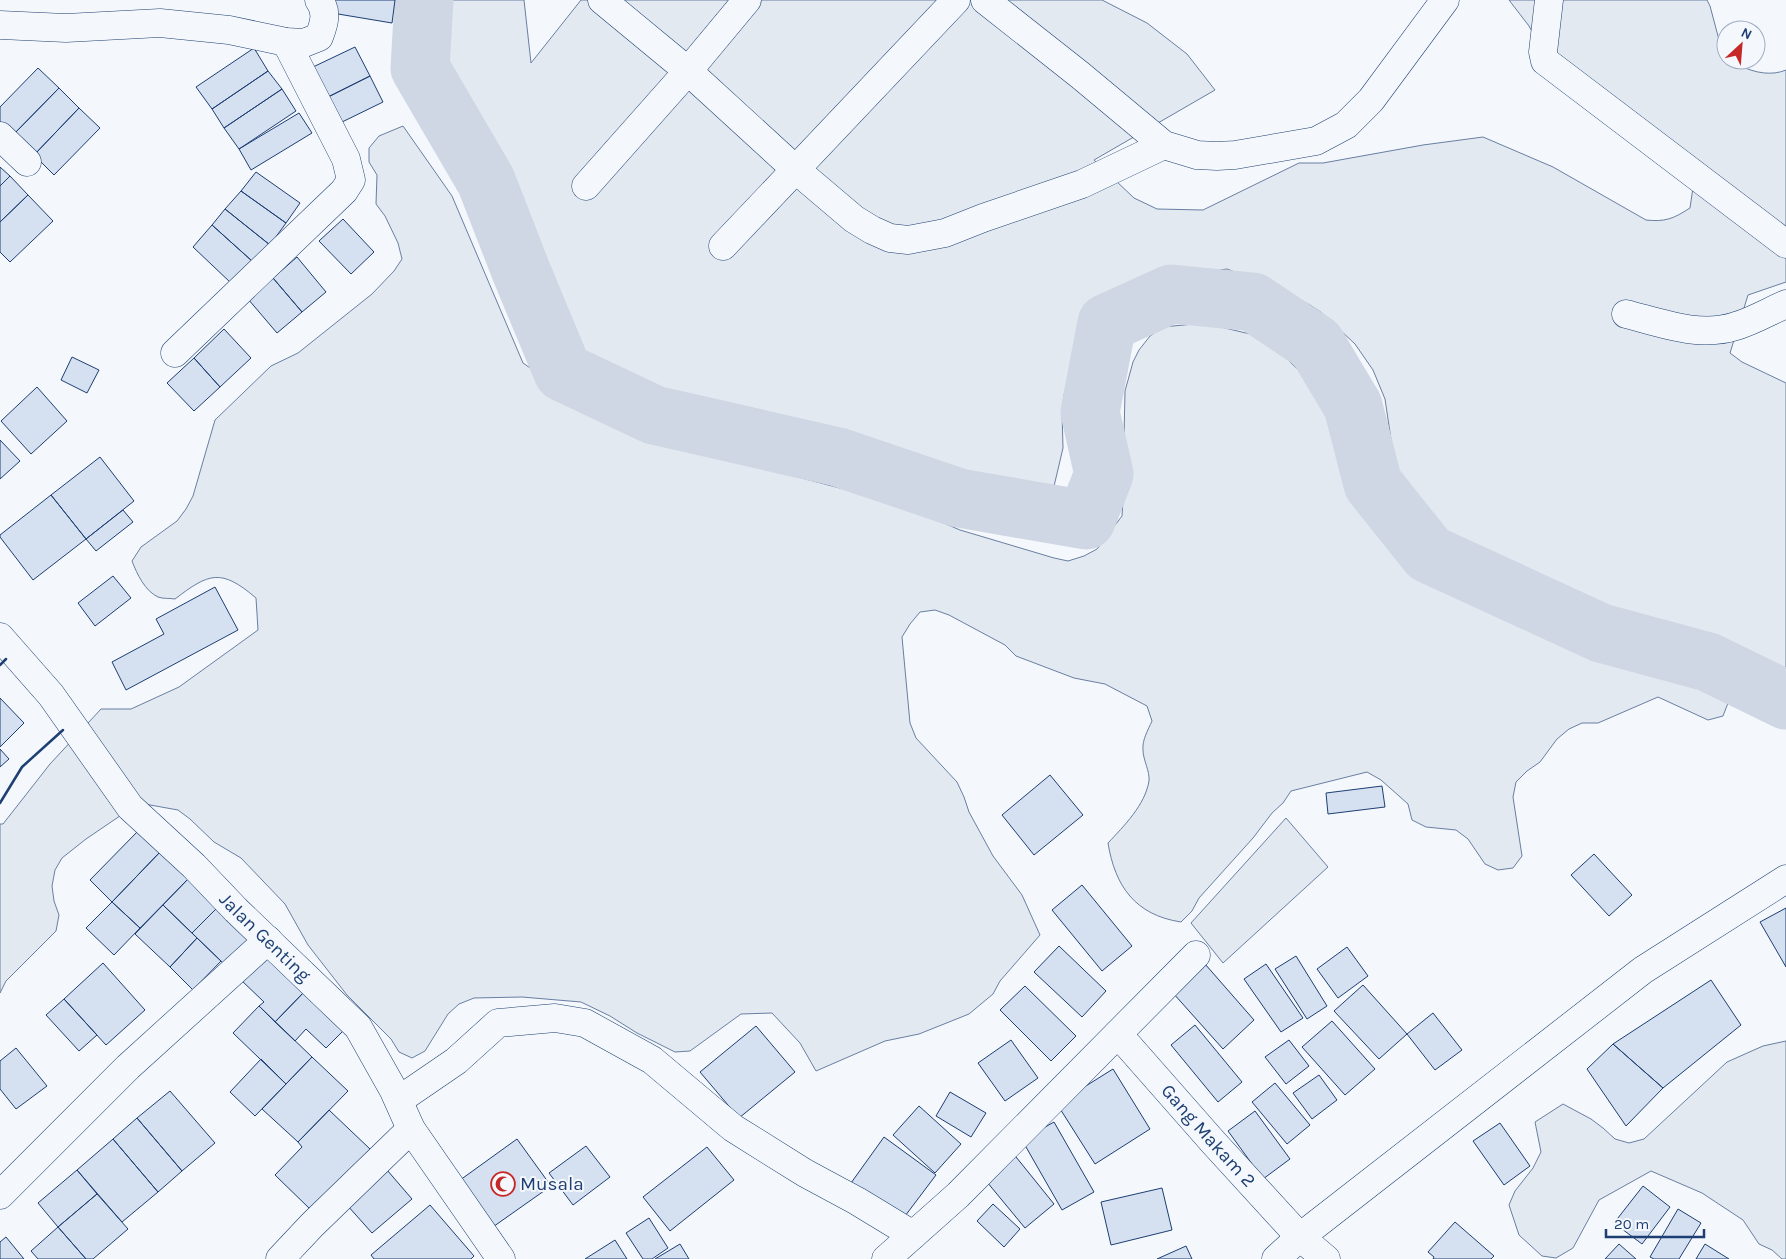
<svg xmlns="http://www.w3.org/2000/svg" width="1786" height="1259" viewBox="0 0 1786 1259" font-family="Karla,sans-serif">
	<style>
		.green { fill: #e3e9f0; stroke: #687fa3 }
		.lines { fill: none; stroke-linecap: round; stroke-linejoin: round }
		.river { stroke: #cfd7e4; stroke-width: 59 }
		.building { fill: #d5e0f0; stroke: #1d3f73 }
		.minor-casing { stroke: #1d3f73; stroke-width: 29 }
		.minor { stroke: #f4f7fb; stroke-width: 28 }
		.wall { stroke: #1d3f73; stroke-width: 2.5 }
		.labels { text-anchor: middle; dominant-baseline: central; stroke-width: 4; stroke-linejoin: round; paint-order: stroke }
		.street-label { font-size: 19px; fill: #1d3f73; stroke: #f4f7fb }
		.poi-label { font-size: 19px; fill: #1d3f73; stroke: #f4f7fb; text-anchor: start }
	</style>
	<rect width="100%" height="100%" fill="#f4f7fb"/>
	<path class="green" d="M443 0H524L531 63 581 0H1102L1147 23 1187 54 1215 90 1094 160 1134 198 1157 209 1203 210 1299 163H1323L1423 145 1483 137 1553 167 1646 220C1665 222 1673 219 1690 208L1697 160 1537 41 1529 26 1509 0H1707L1710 6 1722 51 1726 55V60C1732 60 1736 64 1741 66 1755 73 1772 76 1786 70V282L1748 295 1730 353 1742 362 1786 383V679L1696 648 1574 599 1436 536 1391 492 1394 477 1392 446 1385 399 1373 370 1355 344 1322 313 1310 305 1281 290 1227 269 1154 280 1082 337 1064 395 1062 411 1063 448 1051 499 1036 503 1007 493 904 465 838 441H823L807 438 664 397 590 362 579 353 554 311 540 282 529 231 499 156 442 80Z
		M403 126 452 196 523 363 578 401 675 446 737 461 870 496 885 498 960 530 1054 558 1068 561 1084 556 1097 549 1122 516 1125 469 1124 437 1125 391 1133 362 1139 350 1150 336 1163 327 1204 323 1250 334 1263 341 1287 359 1308 379 1333 416 1348 447 1371 507 1400 544 1470 600 1513 621 1558 631 1602 648 1645 660 1687 675 1716 680 1727 689 1728 703 1723 716 1708 720 1658 697 1598 723H1582L1569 729 1557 739 1540 762 1527 771 1516 782 1513 797 1522 856 1513 868 1498 870 1485 864 1468 839 1456 830 1426 827 1412 820 1408 804 1381 780 1367 772 1291 791 1283 803 1272 813 1253 838 1199 898 1192 911 1181 922C1135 915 1115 886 1108 843 1124 826 1145 805 1149 781 1150 771 1143 760 1143 750 1142 740 1148 730 1152 721L1147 706 1105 684 1074 678 1016 656 1005 645 949 615 935 610 920 612 910 624 902 637 910 723 916 738 957 782 964 797 969 812 993 856 1022 895 1040 935 1000 981 993 994 969 1014 919 1034 885 1041 816 1071 800 1043 772 1013 741 1014 690 1051 675 1052 637 1033 610 1016 581 1002 522 997 474 998 459 1004 448 1014 425 1051 412 1058 399 1052 391 1039 347 995 308 945 285 904 241 858 214 842 190 819 178 810 139 803 86 839 62 858 55 870 52 886 54 901 59 915 56 931 6 981 0 993V824H3L50 764 101 709H131L179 687 258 630 256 598C221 568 209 573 175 599 170 598 163 599 158 597 145 591 137 574 132 561L141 547 177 521 186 509 193 496 215 420 271 366 298 353 372 294 394 271 402 259 398 243 385 216 376 204 377 175 369 162V148L379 136Z
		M1286 818 1328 867 1223 963 1191 923Z
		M1786 1041V1259H1782L1772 1250 1759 1244 1743 1220 1702 1193 1651 1171 1599 1200 1573 1248 1556 1258 1542 1256 1519 1235 1509 1205 1515 1191 1533 1168 1541 1152 1535 1122 1563 1104 1591 1119 1603 1128 1615 1139 1629 1143 1644 1139 1727 1062 1763 1046Z"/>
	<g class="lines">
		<path class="river" d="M424 0 420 68 486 181 521 271 563 372 654 415 838 457 959 498 1086 520 1104 474 1090 412 1107 323 1171 294 1253 302 1316 344 1353 406 1373 484 1429 554 1601 633 1708 662 1786 700"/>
	</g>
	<path class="building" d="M334 0H395L392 23 332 13Z
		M355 47 370 76 328 97 313 67Z
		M254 48 268 71 212 109 196 87Z
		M38 68 59 88 13 135 0 122V107Z
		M268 71 282 89 224 128 212 109Z
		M370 76 383 102 340 123 328 97Z
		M59 88 79 108 34 155 13 135Z
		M282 89 296 111 239 149 224 128Z
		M79 108 100 128 54 175 34 155Z
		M299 113 312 133 251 170 239 149Z
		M0 167 10 176 0 186Z
		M256 172 300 203 286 223 241 191Z
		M10 176 28 195 0 222V186Z
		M241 191 286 223 270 245 225 209Z
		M28 195 53 221 10 262 0 252V222Z
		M225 209 270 245 252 261 212 225Z
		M343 219 374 252 351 274 319 241Z
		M212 225 252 261 231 283 193 247Z
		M297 257 326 292 302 312 273 278Z
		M273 278 302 312 277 333 248 299Z
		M224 329 251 358 220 387 194 358Z
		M72 357 99 370 87 393 61 380Z
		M194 358 220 387 194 411 167 383Z
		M37 387 67 421 31 454 1 421Z
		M0 440 20 461 0 479Z
		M100 457 134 501 86 539 51 495Z
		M51 495 86 539 33 580 0 537V535Z
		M123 510 133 522 96 551 86 539Z
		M113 576 131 598 95 626 78 603Z
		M215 587 238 630 126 690 112 662 164 634 156 619Z
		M0 698 24 723 0 747Z
		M0 749 9 759 0 767Z
		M1050 775 1083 815 1034 855 1002 815Z
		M1382 786 1385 807 1328 814 1326 793Z
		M139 830 161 851 112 902 90 880Z
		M161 851 189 878 140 928 112 902Z
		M1594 854 1632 895 1609 916 1571 875Z
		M189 878 219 906 192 933 163 905Z
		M1082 885 1132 946 1102 971 1052 910Z
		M112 902 140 928 114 955 86 928Z
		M163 905 197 938 170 967 135 934Z
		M219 906 252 938 225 965 192 933Z
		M1786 908V967L1760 922Z
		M197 938 221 961 193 990 170 967Z
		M1059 946 1106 991 1082 1017 1034 972Z
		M1347 947 1368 976 1338 998 1317 969Z
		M267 952 306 990 275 1022 259 1006 264 1002 241 980Z
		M1296 956 1327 1006 1307 1019 1275 969Z
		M103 963 145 1010 106 1045 64 999Z
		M1205 964 1254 1020 1223 1049 1173 993Z
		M1266 964 1303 1018 1281 1032 1244 979Z
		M1711 980 1741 1025 1663 1088 1613 1044Z
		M1363 985 1407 1034 1379 1059 1334 1011Z
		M1025 986 1076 1036 1051 1061 1000 1010Z
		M306 990 346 1028 326 1048 306 1029 295 1041 275 1022Z
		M64 999 97 1035 79 1051 46 1015Z
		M259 1006 312 1057 286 1084 233 1033Z
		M1433 1013 1462 1050 1435 1070 1407 1034Z
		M1332 1021 1375 1069 1345 1095 1302 1047Z
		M1195 1025 1242 1082 1218 1102 1171 1045Z
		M756 1026 795 1072 739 1118 700 1072Z
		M1011 1040 1038 1078 1005 1101 978 1063Z
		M1289 1040 1309 1066 1286 1084 1265 1057Z
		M1613 1044 1663 1088 1626 1126 1587 1069Z
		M16 1048 47 1086 16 1109 0 1089V1061Z
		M312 1057 348 1091 298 1142 262 1109Z
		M261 1059 286 1084 255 1116 230 1092Z
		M1113 1069 1150 1129 1095 1164 1057 1104Z
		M1319 1075 1337 1100 1312 1119 1293 1093Z
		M1275 1083 1310 1125 1287 1144 1252 1102Z
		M170 1091 215 1143 182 1171 137 1118Z
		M950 1092 986 1113 971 1137 936 1116Z
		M919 1106 961 1144 935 1173 893 1135Z
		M329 1110 370 1149 311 1210 275 1175 302 1147 298 1142Z
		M1255 1111 1290 1159 1263 1179 1228 1131Z
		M137 1118 182 1171 158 1192 113 1139Z
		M1054 1122 1094 1192 1062 1210 1022 1140Z
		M1500 1123 1530 1166 1504 1185 1473 1141Z
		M884 1137 936 1175 902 1220 851 1183Z
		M113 1139 158 1192 122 1222 77 1170Z
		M517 1139 551 1186 490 1229 456 1183Z
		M586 1146 610 1177 573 1205 549 1173Z
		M707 1147 734 1180 670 1231 643 1197Z
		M1012 1152 1054 1204 1025 1228 982 1176Z
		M77 1170 97 1194 58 1227 38 1203Z
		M387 1170 412 1199 372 1233 347 1205Z
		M1643 1186 1670 1207 1642 1244 1614 1223Z
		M1162 1188 1172 1230 1111 1245 1101 1202Z
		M97 1194 128 1229 93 1259H86L58 1227Z
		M993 1204 1020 1229 1004 1247 977 1221Z
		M430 1205 474 1256 471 1259H374L371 1255Z
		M1678 1209 1701 1223 1679 1259H1654L1650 1257Z
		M649 1218 668 1248 652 1259H643L626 1233Z
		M1455 1222 1494 1256 1491 1259H1433L1434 1257 1428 1252Z
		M58 1227 86 1259H38L31 1251Z
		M6 1237 24 1259H0V1242Z
		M615 1240 627 1259H585Z
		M680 1244 689 1259H655Z
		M1619 1244 1636 1259H1605Z
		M1705 1244 1729 1259H1696Z
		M1186 1246 1192 1259H1157Z"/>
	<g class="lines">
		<g class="minor-casing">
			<g id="minor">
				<path d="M602 0 688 71 795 169 854 219 872 230 890 238 908 240 945 233 983 218 1082 184 1164 145"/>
				<path d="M985 0 1080 75 1164 145 1197 155 1217 156 1235 155 1316 141 1346 125 1371 100 1445 0"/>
				<path d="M1549 0 1543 52 1545 61 1786 244"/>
				<path d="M0 25 66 28 160 23 229 30 286 42 304 43 319 37C324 24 328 12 319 0"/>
				<path d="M0 136 27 162"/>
				<path d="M586 186 688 71 747 0"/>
				<path d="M723 246 956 0"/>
				<path d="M1626 314C1661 323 1700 338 1736 326 1753 321 1770 311 1786 304"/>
				<path d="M175 353 344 191 351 180 346 159 286 42"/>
				<path id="s1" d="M0 637 51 695 130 807 194 866 236 910 358 1027 394 1091 411 1129 501 1259"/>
				<path id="s2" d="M1118 1034 1213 1142 1300 1237 1326 1259"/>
				<path d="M399 1100 456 1061 498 1023 555 1018 585 1023 652 1060 733 1128 805 1173 857 1201 913 1235"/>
				<path d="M0 1195 128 1067 268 940"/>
				<path d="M280 1259 312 1225 411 1129"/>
				<path d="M886 1259 958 1195 1196 955"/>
				<path d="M1276 1259 1300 1237 1643 970 1786 879"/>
			</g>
		</g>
		<use href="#minor" class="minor"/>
		<path class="wall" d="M0 665 6 659
			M0 803 22 767 63 730"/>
	</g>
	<defs>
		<g id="mosque-ring" transform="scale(1.25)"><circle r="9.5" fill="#f4f7fb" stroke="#c62828" stroke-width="1.5"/><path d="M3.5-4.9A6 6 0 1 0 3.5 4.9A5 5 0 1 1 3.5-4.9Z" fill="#c62828"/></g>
	</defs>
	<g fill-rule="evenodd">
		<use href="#mosque-ring" x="503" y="1184"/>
	</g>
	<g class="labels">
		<g class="street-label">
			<text stroke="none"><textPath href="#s1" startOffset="402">Jalan Genting</textPath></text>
			<text stroke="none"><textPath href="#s2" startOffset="136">Gang Makam 2</textPath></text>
		</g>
		<g class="poi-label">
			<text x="520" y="1184">Musala</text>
		</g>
	</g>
	<g transform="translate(1741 45) rotate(26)"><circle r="24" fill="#f4f7fb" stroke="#9eadc5"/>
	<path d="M0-4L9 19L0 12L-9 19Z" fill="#c62828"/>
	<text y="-8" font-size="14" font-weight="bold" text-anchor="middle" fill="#1d3f73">N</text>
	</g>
	<path d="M1606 1229v8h98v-8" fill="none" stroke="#1d3f73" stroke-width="2.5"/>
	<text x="1614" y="1229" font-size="15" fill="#1d3f73" stroke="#f4f7fb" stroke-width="4" paint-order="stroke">20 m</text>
</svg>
